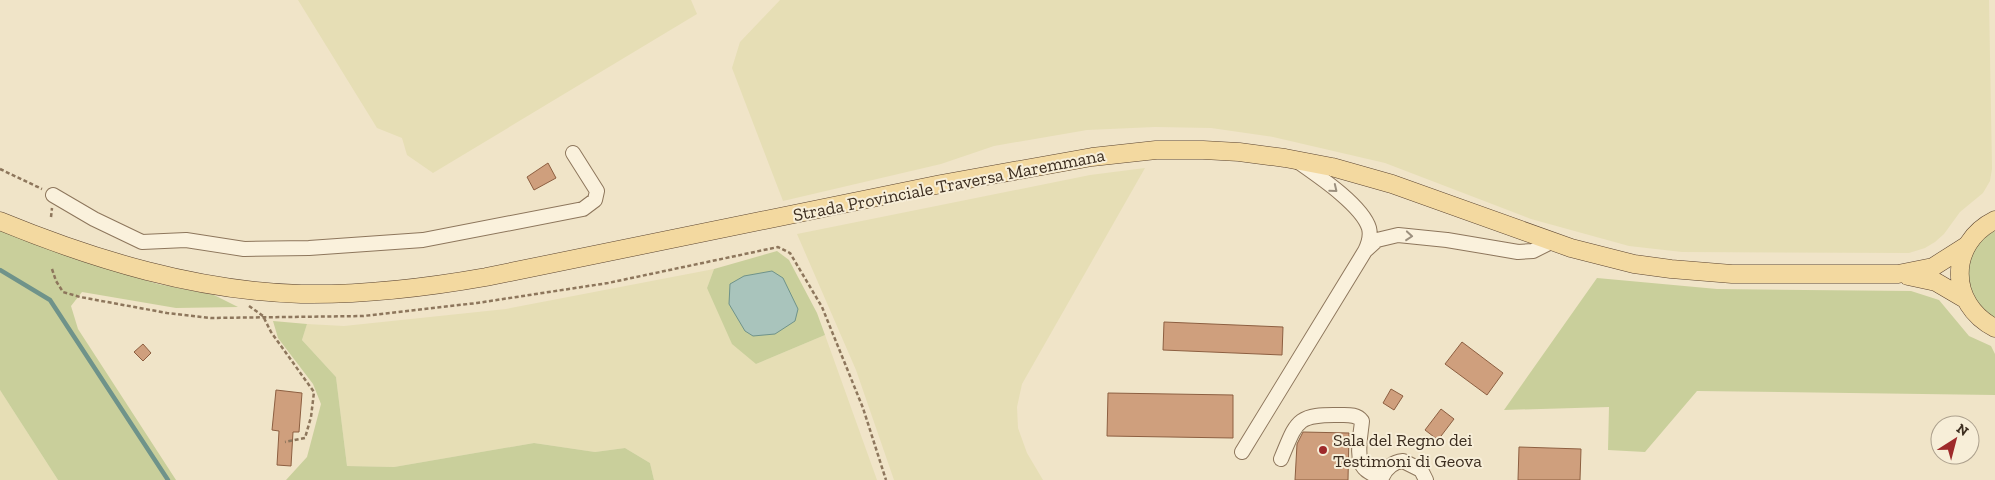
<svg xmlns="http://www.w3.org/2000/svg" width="1995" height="480" viewBox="0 0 1995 480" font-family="'Zilla Slab',serif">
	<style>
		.farmland { fill: #e6deb5 }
		.green { fill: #c9cf9b }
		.water { fill: #a9c4bc; stroke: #6f938a }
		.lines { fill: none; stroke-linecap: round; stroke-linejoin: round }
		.stream { stroke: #6f938a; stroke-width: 4.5 }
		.building { fill: #cf9f7d; stroke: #8d5f41 }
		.minor-casing { stroke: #8d765c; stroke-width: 16 }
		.major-casing { stroke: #5b4430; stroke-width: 19 }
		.path { stroke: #8d765c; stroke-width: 2.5; stroke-dasharray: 4 2.5; stroke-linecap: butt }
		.minor { stroke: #faf1dc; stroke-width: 14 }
		.major { stroke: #f3d9a0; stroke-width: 18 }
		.oneway { stroke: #9c907e }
		.poi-dot { fill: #9e2a2b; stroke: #f7eed8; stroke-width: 2 }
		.labels { text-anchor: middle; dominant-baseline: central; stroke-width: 4; stroke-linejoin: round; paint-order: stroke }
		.street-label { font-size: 18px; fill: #3d2e20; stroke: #f7eed8 }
		.poi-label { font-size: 18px; fill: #3d2e20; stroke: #f7eed8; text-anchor: start }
	</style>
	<rect width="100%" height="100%" fill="#f0e4c8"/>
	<path class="farmland" d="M298 0H691L697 14 433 173 407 155 402 138 377 128Z
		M780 0H1989L1992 169 1990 181 1983 193 1960 212 1944 234 1935 242 1925 248 1909 253 1682 252 1629 246 1531 219 1385 163 1273 137 1211 128 1155 127 1087 130 994 146 941 164 783 201 732 68 740 42Z
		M1145 168 1022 384 1017 407 1018 428 1027 453 1043 480H894L856 370 797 234 1090 175Z
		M714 269 707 288 756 364 825 335 877 480H654L650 463 625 448 595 452 534 443 394 467 347 466 336 377 302 340 307 324 344 326 506 309Z
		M0 390 4 396 58 480H0Z"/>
	<path class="green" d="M0 230 81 261 158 284 214 295 238 307 176 308 82 292 71 306 78 329 176 480H58L0 390Z
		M1995 231V319C1989 314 1981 310 1977 304 1961 280 1967 243 1995 231Z
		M777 251 789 260 817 313 825 335 756 364 732 344 707 288 714 269Z
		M1597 278 1717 289 1911 291 1939 300 1969 336 1991 346 1995 354V395L1697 391 1645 452 1608 450 1609 407 1504 410Z
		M273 321 307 324 302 340 336 377 347 466 394 467 534 443 595 452 625 448 650 463 654 480H286L307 457 321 404 313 384 278 338Z"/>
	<path class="water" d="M772 271 783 278 798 309 795 321 775 334 753 336 745 331 729 304 730 284 744 276Z"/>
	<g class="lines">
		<path class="stream" d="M0 270 50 300 168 480"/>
	</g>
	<path class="building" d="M548 163 556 178 534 190 527 177Z
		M1164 322 1283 327 1282 355 1163 350Z
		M1462 342 1503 373 1487 395 1445 364Z
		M143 344 151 353 143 361 134 352Z
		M1391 389 1403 396 1394 410 1383 403Z
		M276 390 302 393 299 432H293L291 466 277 465 279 431 272 430Z
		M1108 393 1233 395V438L1107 436Z
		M1441 409 1454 419 1438 440 1425 430Z
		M1303 432 1349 433 1348 480H1295L1297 444Z
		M1519 447 1581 449 1580 480H1518Z"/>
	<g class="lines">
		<g class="minor-casing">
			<path id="minor" d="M53 195 94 219 142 242 186 240 244 249 309 248 423 240 583 209 595 200 597 191 573 153
				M1366 250 1377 240 1398 235 1447 240 1518 252 1533 251 1551 242
				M1242 452 1365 251C1369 243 1371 236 1369 228 1362 205 1317 175 1297 161
				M1281 459C1297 421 1296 414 1340 415 1348 415 1357 414 1362 421 1361 434 1355 458 1364 468 1368 473 1375 475 1381 478
				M1381 480C1385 469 1392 462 1403 461L1421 470 1426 480"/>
		</g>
		<g class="major-casing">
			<path id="major" d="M1995 220C1948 243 1948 304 1995 328
				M0 221C95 260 197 291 301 294 363 295 424 288 486 277L941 184 1092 157 1156 150H1203L1239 152 1285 158 1332 167 1392 184 1571 248 1634 264 1671 269 1732 274H1898L1933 267 1966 246
				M1908 276 1936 282 1965 299"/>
		</g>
		<path class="path" d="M0 169 42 189
			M51 217 52 208
			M52 269 56 281 63 292 80 297 167 313 211 318 363 316 477 303 608 283 778 247 790 253 822 307 863 408 886 480
			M249 306 263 316 271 332 314 392 311 417 305 438 285 442"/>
		<use href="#minor" class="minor"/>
		<use href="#major" class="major"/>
	</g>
	<defs><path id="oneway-chevron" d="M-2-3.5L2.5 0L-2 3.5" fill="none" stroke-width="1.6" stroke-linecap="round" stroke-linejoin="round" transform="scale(1.25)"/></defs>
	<g class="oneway">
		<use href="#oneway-chevron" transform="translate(1334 189) rotate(39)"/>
		<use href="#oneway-chevron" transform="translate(1409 236) rotate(5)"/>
	</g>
	<circle class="poi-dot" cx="1323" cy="450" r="5"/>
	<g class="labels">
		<g class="street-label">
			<text transform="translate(949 185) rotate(-11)">Strada Provinciale Traversa Maremmana</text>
		</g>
		<g class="poi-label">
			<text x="1333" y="440">Sala del Regno dei<tspan x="1333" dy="21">Testimoni di Geova</tspan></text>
		</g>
	</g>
	<g transform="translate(1955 440) rotate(36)"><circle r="24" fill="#f7eed8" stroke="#ada18e"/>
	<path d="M0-4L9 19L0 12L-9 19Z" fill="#9e2a2b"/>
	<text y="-8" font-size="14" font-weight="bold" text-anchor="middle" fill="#3d2e20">N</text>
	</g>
</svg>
